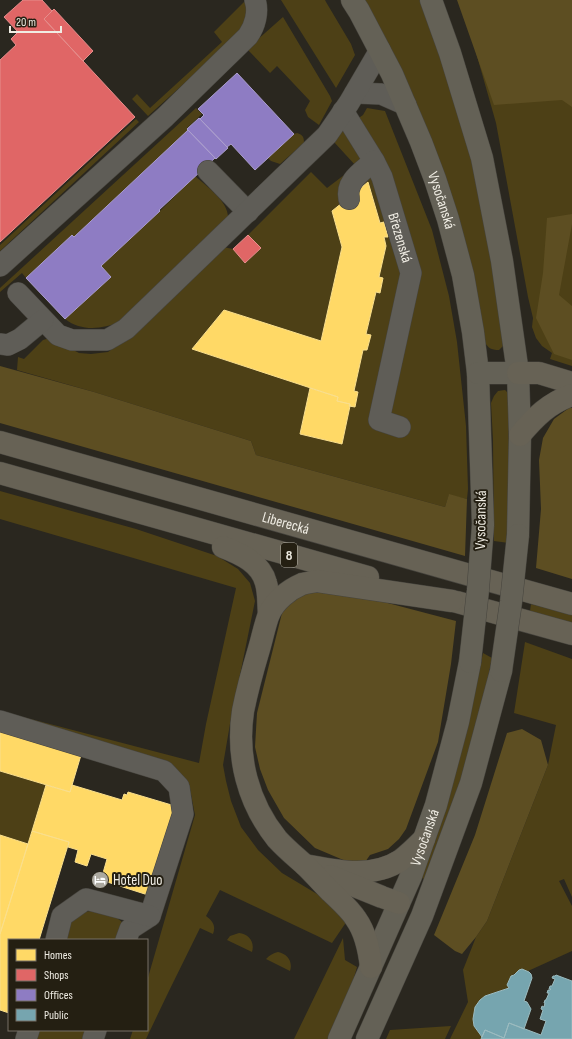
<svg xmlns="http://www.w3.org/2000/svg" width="572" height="1039" viewBox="0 0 572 1039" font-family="'Sofia Sans Condensed',sans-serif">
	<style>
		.green { fill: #4d4016; fill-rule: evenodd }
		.forest { fill: #5d4e22 }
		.homes { fill: #ffd966; stroke: #fadf8c }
		.shops { fill: #e06666; stroke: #e58e8c }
		.offices { fill: #8e7cc3; stroke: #ab9ecd }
		.public { fill: #76a5af; stroke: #9bbbbf }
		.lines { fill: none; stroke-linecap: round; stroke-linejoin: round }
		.minor-casing { stroke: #46443e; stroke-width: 22 }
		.major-casing { stroke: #46443e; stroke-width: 23 }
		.highway-casing { stroke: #46443e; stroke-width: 23 }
		.minor { stroke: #5f5d57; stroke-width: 21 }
		.major { stroke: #646156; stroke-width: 22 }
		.highway { stroke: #676255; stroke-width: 22 }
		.major-bridge-casing { stroke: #46443e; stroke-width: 23; stroke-linecap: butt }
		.major-bridge { stroke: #646156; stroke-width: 22 }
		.labels { text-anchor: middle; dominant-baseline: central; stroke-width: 4; stroke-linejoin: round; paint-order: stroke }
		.shield { fill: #241f12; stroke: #b3afa5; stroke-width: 1 }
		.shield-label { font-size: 14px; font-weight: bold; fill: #f0ede4 }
		.street-label { font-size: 15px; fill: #f0ede4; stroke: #241f12 }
		.poi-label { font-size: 15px; fill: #f0ede4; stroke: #241f12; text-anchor: start }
	</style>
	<rect width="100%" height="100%" fill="#2a271f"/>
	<path class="green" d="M281 0H325L326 2 351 44 355 55 336 88Z
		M362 0H421L437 41 477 176 491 252 503 346 499 350C491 350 488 348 484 341Z
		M572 0V366L550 359 552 353 542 346 536 338 532 327 533 318 528 297 496 123 475 49Z
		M244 2H246L247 21 226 46 148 116 132 99 137 94 150 108 222 42 214 32Z
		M283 17 330 96 332 101 319 125 308 117 305 110 310 101 277 66 270 73 248 50V48Z
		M196 108 202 114 187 128 188 130 74 237 72 235 26 278 22 273 0 292V288Z
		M367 108 385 111 432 230 449 296 457 342 466 426 468 489 467 499 449 495 445 507 256 455 251 441 94 392 17 370 18 357 24 359 43 340 50 338 79 353 91 354 108 352 119 344 223 247 233 249 245 263 261 248 248 235 311 172 327 188 356 166 334 142 344 128 363 115ZM368 183 380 223 384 222 388 236 384 237 386 246 379 277 383 279 380 293 376 292 366 334 370 335 367 350H363L354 391 358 392 355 406H350L342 444 300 434 310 388 192 349 224 310 321 341 342 247 332 211Z
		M136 119 139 122 0 251V245Z
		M297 133C303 135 304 137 304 143L280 164 271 161 268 158 294 134Z
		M195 176C207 187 230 202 228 220L120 322C102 329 82 332 65 319L111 277 101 266 160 211Z
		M505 390 508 393 510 397 509 543 494 541 493 440 491 403 494 396 498 391Z
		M0 491 136 529 217 556 238 569 250 583 255 601 230 724 223 765 226 781 231 801 241 827 258 850 282 873 322 897 347 921 332 943 220 890 206 916C213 921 216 926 213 934L200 928 167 995 146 1039H130L133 1030H147V981L195 815 189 784 169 762 86 737 0 730V711L199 763 206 724 236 588 0 519Z
		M531 604 572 615V623L530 611Z
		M525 642 572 659V897L564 879 559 881 572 906V951L528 971 520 970 511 976 507 985 509 988 485 996 475 1006 473 1019 474 1026 482 1037 481 1039H450L468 1002 463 970 476 937 487 921 548 765 556 725 514 713Z
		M483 653 492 658 473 749 426 880 420 877 456 771Z
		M0 771 46 785 28 844 0 835Z
		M96 910 112 914 122 922 116 940H63L66 928 79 913Z
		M239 933C249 934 255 942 252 952L227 940 230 936Z
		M343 938 345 960 357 967 351 988 328 1039H294Z
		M278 952C288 954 293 962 290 971L266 959C270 955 273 953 278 952Z
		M451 1026 445 1039H386L390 1030Z
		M36 1030H87L84 1039H34Z"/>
	<path class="forest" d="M457 0H572V107L562 100 494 105Z
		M572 214V224L559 295 572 306V360L554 354 536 318 543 273 547 218Z
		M0 366 94 392 251 441 256 455 445 507 449 494 467 499 465 556 0 423Z
		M569 408H572V579L536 568 541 509 539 460 543 438 554 419Z
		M327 587 456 621 451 664 438 742 406 829 399 839 388 849 370 855 363 865 348 862 315 848 284 818 268 790 260 769 255 747 257 713 283 609 294 597Z
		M522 729 541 740 548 765 487 921 476 937 462 954 455 951 434 935 475 835 507 733Z"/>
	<path class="homes" d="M368 182 380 223 384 222 388 237H384L386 246 379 277 383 278 380 293 376 292 366 334 371 335 367 350H363L354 391 358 392 355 407 349 406 350 404 337 401 338 397 192 349 224 310 321 341 342 247 332 211Z
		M310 388 338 397 337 401 350 404V406L342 444 300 434Z
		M0 730 81 755 70 792 0 771Z
		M46 785 70 792 72 785 122 800 124 794 127 795 128 792 175 806 148 895 101 880 107 859 91 854 87 866 75 862 78 850 68 847 69 842 32 831Z
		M32 831 69 842 39 940H9V1013L0 1010V934Z
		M0 835 28 844 0 934Z"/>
	<path class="shops" d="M23 0H42L52 11 44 19 135 117 0 242V60L16 45 11 39 18 32 4 17Z
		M54 9 93 51 83 61 44 19Z
		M248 235 261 248 245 263 233 249Z"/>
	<path class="offices" d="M237 73 294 134 255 170 231 144 227 147 200 119 204 115 198 109Z
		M199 118 228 148 216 159 187 129Z
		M188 130 215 158 159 210 160 211 101 266 111 277 65 319 26 278 72 235 74 237Z"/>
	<path class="public" d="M522 969 529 972 531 974 532 978 524 1001 527 1002 531 1009 524 1029 509 1023 504 1038 485 1030 482 1037 474 1026 473 1019 475 1007 480 1000 485 996 509 988 507 985 511 976 514 975 519 970Z
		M556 975 572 981V1039H481L485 1030 504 1038 509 1023 541 1035 546 1021 540 1019 543 1010 541 1009 542 1006 544 1007 545 1003H544L545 1000H546L549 993H547L548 990H550L551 989H549L550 986H552L555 979 552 978 553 976H555Z"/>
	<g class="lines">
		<g class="minor-casing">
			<g id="minor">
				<path d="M355 93 381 94 406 105"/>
				<path id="s1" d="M343 111 374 161 382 177 411 273 379 420 400 427"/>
				<path d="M208 171 248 212"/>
				<path d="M349 199C345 181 363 171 374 161"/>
				<path d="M0 266 165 117 248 36C255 26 259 12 255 0"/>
				<path d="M18 293 58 335 72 340H107L126 329 327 135 349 103 380 50"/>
				<path d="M0 344 8 345 20 339 43 320"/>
				<path d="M0 721 164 771 179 787 183 814 150 916 130 929 126 940"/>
				<path d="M56 940 62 916 86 899 150 916"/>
				<path d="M26 1039 29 1030"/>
				<path d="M93 1039 96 1030"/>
			</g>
		</g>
		<g class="major-casing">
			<g id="major">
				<path id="s2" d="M352 0 359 11 392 74 421 142 435 179 448 219 463 275 473 332 478 373 483 525"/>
				<path d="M431 0 450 53 482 158 502 261 518 373 520 435 518 535"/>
				<path d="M478 373H518"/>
				<path id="s3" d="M339 1039 411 876 424 839 436 805 458 722 470 662"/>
				<path d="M367 1039 422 916 471 783 501 671"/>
			</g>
		</g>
		<g class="highway-casing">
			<g id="highway">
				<path d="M518 373H539L572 383"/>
				<path d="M520 435C535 417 549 403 572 395"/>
				<path id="s4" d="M0 442 572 604"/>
				<path d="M0 473 368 577"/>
				<path d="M223 547C241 554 261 563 266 583 269 593 268 604 269 614"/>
				<path d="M457 602 572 634"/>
				<path d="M305 865C337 871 372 879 401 860 409 854 417 846 424 839"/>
				<path d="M330 876 382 897 399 903"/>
				<path d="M371 967C369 950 366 933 356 919 350 909 337 898 329 890 321 882 314 874 306 866 296 857 286 849 277 839 248 803 236 757 243 711 247 691 253 669 259 649 262 639 265 624 269 614 275 601 288 590 302 584 306 583 312 582 317 581L452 601"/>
			</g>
		</g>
		<use href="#minor" class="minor"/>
		<use href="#major" class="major"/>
		<use href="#highway" class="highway"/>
		<g class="major-bridge-casing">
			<path id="major-bridge" d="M470 662 478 590 483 525
				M501 671 511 602 518 535"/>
		</g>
		<use href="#major-bridge" class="major-bridge"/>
	</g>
	<defs>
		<g id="hotel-disc" transform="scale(0.9)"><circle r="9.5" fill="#aba89f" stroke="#241f12"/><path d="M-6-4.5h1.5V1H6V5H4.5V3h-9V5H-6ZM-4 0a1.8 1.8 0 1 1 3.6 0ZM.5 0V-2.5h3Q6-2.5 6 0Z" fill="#fff"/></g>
	</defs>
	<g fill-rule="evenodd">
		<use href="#hotel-disc" x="100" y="880"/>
	</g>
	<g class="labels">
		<rect class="shield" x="281" y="543" width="16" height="24" rx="3"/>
		<g class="shield-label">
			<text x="289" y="555">8</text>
		</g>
		<g class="street-label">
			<text stroke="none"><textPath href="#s2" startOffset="220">Vysočanská</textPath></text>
			<text stroke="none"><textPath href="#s1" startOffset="140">Březenská</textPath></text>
			<text transform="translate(481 520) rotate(-89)">Vysočanská</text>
			<text stroke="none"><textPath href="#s4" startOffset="297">Liberecká</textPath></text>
			<text stroke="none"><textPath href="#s3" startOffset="219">Vysočanská</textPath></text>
		</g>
		<g class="poi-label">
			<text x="113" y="880">Hotel Duo</text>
		</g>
	</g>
	<rect x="8" y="939" width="140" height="92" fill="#241f12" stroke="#767166"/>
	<rect x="16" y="949" width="20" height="12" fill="#ffd966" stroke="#767166"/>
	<text x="44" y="959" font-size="12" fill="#f0ede4">Homes</text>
	<rect x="16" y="969" width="20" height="12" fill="#e06666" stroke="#767166"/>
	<text x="44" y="979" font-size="12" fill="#f0ede4">Shops</text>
	<rect x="16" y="989" width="20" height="12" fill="#8e7cc3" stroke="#767166"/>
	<text x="44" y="999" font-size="12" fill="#f0ede4">Offices</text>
	<rect x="16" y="1009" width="20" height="12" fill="#76a5af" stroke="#767166"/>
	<text x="44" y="1019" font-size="12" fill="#f0ede4">Public</text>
	<path d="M10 26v6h51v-6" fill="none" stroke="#f0ede4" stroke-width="2"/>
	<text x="16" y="26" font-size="12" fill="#f0ede4" stroke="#241f12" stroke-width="3" paint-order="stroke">20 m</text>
</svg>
